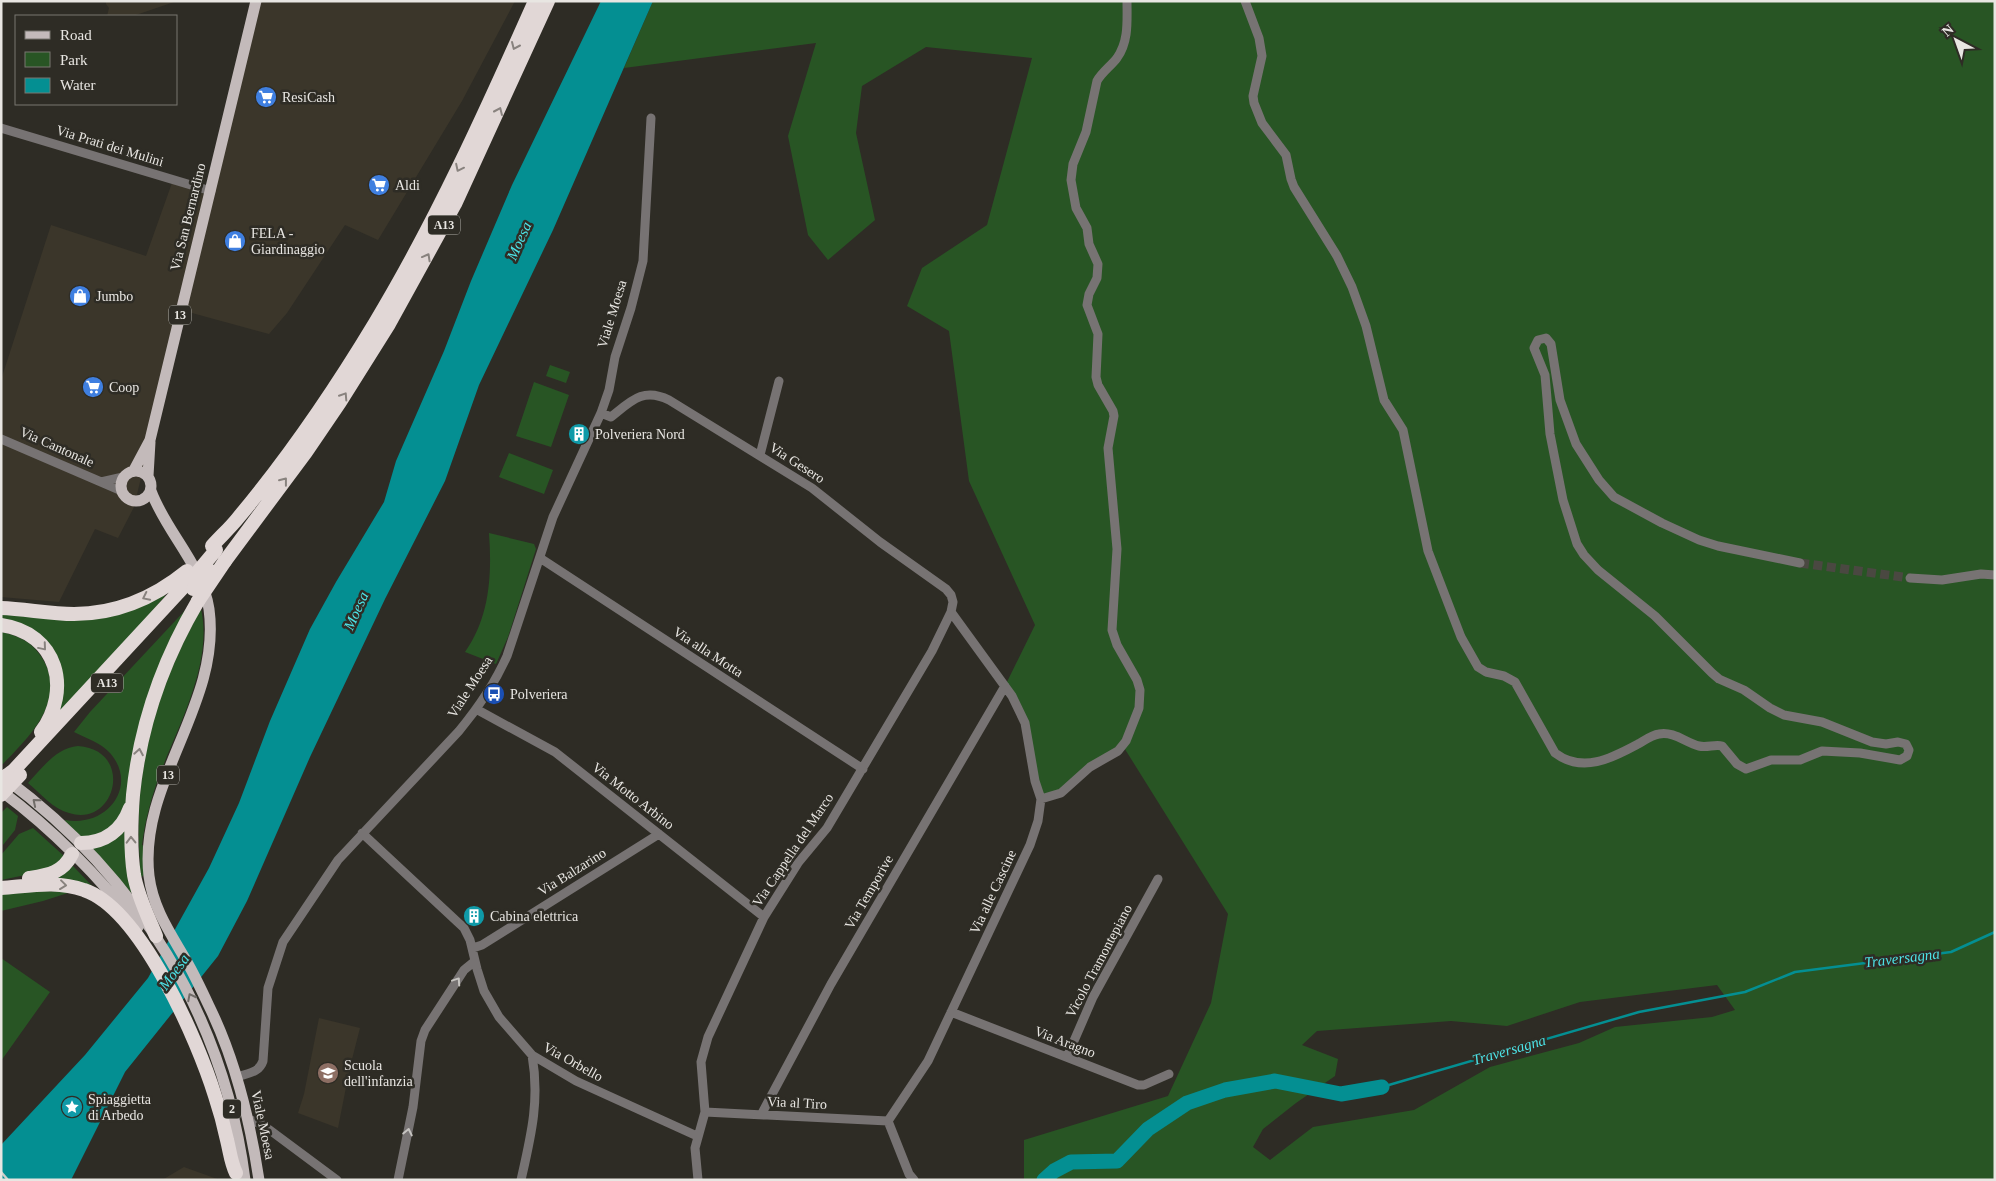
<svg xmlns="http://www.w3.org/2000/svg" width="1996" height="1181" viewBox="0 0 1996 1181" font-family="'Times New Roman',serif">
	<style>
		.built { fill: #3b362a }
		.green { fill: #285524; fill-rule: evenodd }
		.water { fill: #048f92 }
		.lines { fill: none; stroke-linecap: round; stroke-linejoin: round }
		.stream { stroke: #048f92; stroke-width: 2.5 }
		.river { stroke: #048f92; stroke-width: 15 }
		.minor-tunnel { stroke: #4a4841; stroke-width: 9; stroke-dasharray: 9 4.5; stroke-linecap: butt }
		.minor { stroke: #777373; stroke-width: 9 }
		.major { stroke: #c3baba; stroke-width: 11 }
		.highway { stroke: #e1d7d6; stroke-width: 14 }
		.rail { stroke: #cfcdc9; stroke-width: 2.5; stroke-dasharray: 10 5; stroke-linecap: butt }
		.highway-bridge { stroke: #e1d7d6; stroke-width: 14 }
		.oneway { stroke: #88827e }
		.oneway2 { stroke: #716c68 }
		.oneway3 { stroke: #c6c4c1 }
		.labels { text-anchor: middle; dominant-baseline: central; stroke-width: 5; stroke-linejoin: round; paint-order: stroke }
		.shield { fill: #2e2c25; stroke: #b0aea9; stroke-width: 1 }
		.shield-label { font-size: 12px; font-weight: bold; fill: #e8e6e2 }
		.poi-label { font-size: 14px; fill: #e8e6e2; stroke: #2e2c25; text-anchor: start }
		.street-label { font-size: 14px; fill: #e8e6e2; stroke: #2e2c25 }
		.water-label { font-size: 15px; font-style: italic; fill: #4de3e7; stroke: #2e2c25 }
	</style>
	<rect width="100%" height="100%" fill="#2e2c25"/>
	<path class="built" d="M106 1H177L133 16H107L109 8 106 4Z
		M256 1H515L462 101 378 240 345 225 287 313 269 334 181 310 134 507 118 538 95 529 59 602 1 597V380L51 225 146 256 173 180 211 191Z
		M319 1018 360 1028 350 1067 338 1128 298 1113 304 1094Z
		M184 1167 220 1180H162Z"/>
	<path class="green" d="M653 1H1995V1180H1024V1140L1168 1096 1211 1003 1228 914 1123 746 1070 786 1041 799 1025 723 1005 686 1035 625 969 481 949 331 907 306 922 268 987 225 1032 58 926 47 862 86 856 133 875 220 828 260 808 235 788 136 816 43 624 68ZM1717 985 1735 1010 1712 1017 1615 1027 1579 1043 1490 1067 1414 1110 1313 1127 1270 1160 1253 1147 1263 1129 1296 1103 1335 1076 1338 1059 1302 1045 1317 1031 1451 1021 1507 1026 1580 1002Z
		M550 365 570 372 566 383 546 376Z
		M534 382 569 395 551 447 516 436Z
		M509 453 553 470 544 494 499 477Z
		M489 533 530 543 534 544 536 549 508 637 496 664 465 652C490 617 492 574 489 533Z
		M163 594 165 596 149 615 60 711 58 710V666L1 621V614L63 618Z
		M191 604 123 812 110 830 83 839 65 821V820C107 828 139 786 110 753 101 743 86 738 74 732L90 712Z
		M201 609C213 661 180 723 161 771 152 795 145 820 142 845L144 846V875L140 878 138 870 140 862C132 772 157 687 201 609Z
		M1 632C17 635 30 641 40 655 70 697 31 735 3 764L1 763Z
		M78 746C135 750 116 828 69 813 53 809 40 793 28 783 42 768 56 748 78 746Z
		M7 807 18 816 15 830 3 845 1 813Z
		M127 825 135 897 91 847Z
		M33 828 64 856 50 870 1 880V855L19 834Z
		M73 866 95 889 47 878Z
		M11 890 71 892 43 901 1 911V892Z
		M1 958 50 992 1 1061Z"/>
	<path class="water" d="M601 1H653L553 230 479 385 445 481 385 599 310 757 247 901 218 956 125 1072 71 1180H1V1145L85 1055 148 978 209 868 239 803 270 721 310 629 336 582 384 502 396 461 444 351 471 281 512 185Z"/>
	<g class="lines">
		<path class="stream" d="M1382 1087 1639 1012 1745 992 1795 972 1951 952 1995 932"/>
		<path class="river" d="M1044 1180 1054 1171 1071 1162 1117 1161 1148 1129 1187 1103 1225 1090 1275 1081 1341 1094 1382 1087"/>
		<path class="minor-tunnel" d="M1800 563 1910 578"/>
		<path class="minor" d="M1245 1 1259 38 1262 56 1253 96 1254 103 1262 123 1286 155 1291 179 1294 187 1337 256 1352 287 1366 326 1384 400 1403 430 1428 551 1461 637 1478 667 1486 672 1504 676 1515 682 1555 753C1583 774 1612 758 1638 744 1645 740 1652 735 1659 734 1674 731 1686 743 1699 746 1707 748 1715 744 1722 746L1737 764 1746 769 1771 760H1800L1822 751 1860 753 1900 760 1907 756 1909 750 1906 744 1898 742 1886 744 1872 742 1822 722 1784 715 1770 708 1744 690 1719 679 1712 673 1655 616 1598 570 1584 555 1577 544 1563 500 1550 434 1545 375 1534 348 1538 340 1546 338 1551 344 1560 400 1576 444 1599 480 1614 497 1662 523 1699 540 1718 546 1800 563
			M1 128 211 191
			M601 413 611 417C631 401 643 387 669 400L812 488 880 542 946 589 951 595 953 602 951 612 932 651 827 828 798 863 764 917 708 1037 701 1062 705 1112 695 1148 698 1180
			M1 439 122 491
			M760 455 779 381
			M101 482 123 477
			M540 558 863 769
			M1910 578 1942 580 1981 574 1995 575
			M476 709 555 752 764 917
			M1041 799 1061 793 1090 767 1118 751 1126 741 1139 708 1140 690 1137 680 1117 645 1112 630 1117 549 1108 448 1114 416 1113 411 1098 385 1096 377 1098 334 1087 305 1089 294 1097 278 1098 264 1089 244 1087 228 1076 208 1071 180 1073 164 1086 132 1097 81C1102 72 1111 66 1117 58 1129 41 1127 21 1127 1
			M362 833 464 928 470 940 477 969 484 991 499 1017 532 1055 576 1081 697 1136
			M473 948 482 945 659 834
			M951 1012 1138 1085H1144L1169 1074
			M1067 1057 1093 997 1158 879
			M237 1077C248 1073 259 1073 263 1061L268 988 283 942 338 860 459 731C478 708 495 683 507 656L553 517 601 413 609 390 615 357 631 308 643 261 651 118
			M705 1112 888 1121
			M761 1115 831 984 1005 686
			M248 1119 263 1125 337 1180
			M888 1121 928 1061 1030 845 1038 821 1041 799 1035 781 1025 723 1012 696 951 612
			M888 1121 909 1174 914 1180
			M398 1180 413 1107 421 1041 425 1030 464 970 475 961
			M521 1180C531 1136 540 1100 532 1055"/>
		<path class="major" d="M134 470 150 440 256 1
			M121 486a15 15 0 1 1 30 0a15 15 0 1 1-30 0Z
			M148 476 150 442
			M151 491C166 532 202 564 209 609 222 704 138 782 149 876 153 909 171 934 187 962 195 976 202 991 209 1006 236 1061 250 1120 259 1180
			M6 779C138 877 224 1016 245 1180
			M1 791C51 828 100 877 138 927"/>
		<path class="highway" d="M212 546C221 536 230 528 238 518 289 457 334 391 375 323 437 220 486 111 535 1
			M225 561 306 452 340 402 389 324 455 204 548 1
			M1 608C26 609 50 614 74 614 116 614 155 597 187 571
			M1 625C58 633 72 690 41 732
			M6 776 14 770 190 580
			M81 843C105 843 122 830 130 808
			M29 878C48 875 63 873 72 854
			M1 888C29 886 57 880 84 890 141 909 198 1041 215 1096 220 1111 224 1126 227 1140 230 1152 231 1163 236 1173
			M156 936C148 916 138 897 134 875 130 849 131 821 133 795 140 725 162 662 198 601"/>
		<path class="rail" d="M1 1172 8 1180"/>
		<path class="highway-bridge" d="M195 575 216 550
			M193 589 209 570
			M198 601 225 561
			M1 781 6 776
			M1 795 20 775"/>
	</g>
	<defs><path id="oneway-chevron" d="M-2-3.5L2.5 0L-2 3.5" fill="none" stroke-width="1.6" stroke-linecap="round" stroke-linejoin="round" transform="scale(1.25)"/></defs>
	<g class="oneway">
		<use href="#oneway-chevron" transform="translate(515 46) rotate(114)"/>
		<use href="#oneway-chevron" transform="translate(499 111) rotate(-66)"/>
		<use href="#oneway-chevron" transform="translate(459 168) rotate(116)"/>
		<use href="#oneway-chevron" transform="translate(427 257) rotate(-61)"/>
		<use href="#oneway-chevron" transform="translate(344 396) rotate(-57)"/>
		<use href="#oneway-chevron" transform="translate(284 481) rotate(-52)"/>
		<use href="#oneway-chevron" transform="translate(146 597) rotate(154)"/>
		<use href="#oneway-chevron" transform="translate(43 647) rotate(50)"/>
		<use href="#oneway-chevron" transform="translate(139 752) rotate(-80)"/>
		<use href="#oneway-chevron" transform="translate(131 840) rotate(-91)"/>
		<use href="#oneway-chevron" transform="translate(63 885) rotate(7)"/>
	</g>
	<g class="oneway2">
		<use href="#oneway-chevron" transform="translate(36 802) rotate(-140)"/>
		<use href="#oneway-chevron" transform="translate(191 997) rotate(-117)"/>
	</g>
	<g class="oneway3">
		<use href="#oneway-chevron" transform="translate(457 981) rotate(-56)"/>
		<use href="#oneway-chevron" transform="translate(408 1132) rotate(-78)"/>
	</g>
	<defs>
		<g id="supermarket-disc" transform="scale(1.125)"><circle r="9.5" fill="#3f7fe0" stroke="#2e2c25"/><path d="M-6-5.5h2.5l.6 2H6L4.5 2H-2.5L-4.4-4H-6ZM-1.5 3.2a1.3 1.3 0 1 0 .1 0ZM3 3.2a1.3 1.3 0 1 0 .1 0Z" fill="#fff"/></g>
		<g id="shop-disc" transform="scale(1.125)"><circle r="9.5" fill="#3f7fe0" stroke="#2e2c25"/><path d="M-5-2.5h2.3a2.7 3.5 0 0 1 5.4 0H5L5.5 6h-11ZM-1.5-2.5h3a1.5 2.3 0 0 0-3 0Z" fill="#fff"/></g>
		<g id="building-disc" transform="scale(1.125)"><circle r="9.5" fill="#0f9aa8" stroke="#2e2c25"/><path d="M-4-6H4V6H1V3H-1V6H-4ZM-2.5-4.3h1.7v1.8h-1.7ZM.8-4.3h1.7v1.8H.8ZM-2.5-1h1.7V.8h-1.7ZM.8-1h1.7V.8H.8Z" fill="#fff"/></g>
		<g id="bus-disc" transform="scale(1.125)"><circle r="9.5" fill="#1a4fb4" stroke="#2e2c25"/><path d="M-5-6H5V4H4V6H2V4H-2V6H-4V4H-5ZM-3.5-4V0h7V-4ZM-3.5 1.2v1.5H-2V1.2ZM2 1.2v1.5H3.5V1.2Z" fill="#fff"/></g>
		<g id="school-disc" transform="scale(1.125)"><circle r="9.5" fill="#8d6e63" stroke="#2e2c25"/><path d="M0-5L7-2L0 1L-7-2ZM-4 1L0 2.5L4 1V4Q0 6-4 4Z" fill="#fff"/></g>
		<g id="sight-disc" transform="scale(1.125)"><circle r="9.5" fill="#0f9aa8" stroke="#2e2c25"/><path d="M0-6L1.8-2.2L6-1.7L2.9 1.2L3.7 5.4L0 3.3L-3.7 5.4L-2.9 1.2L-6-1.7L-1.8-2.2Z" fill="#fff"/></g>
	</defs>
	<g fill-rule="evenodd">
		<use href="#supermarket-disc" x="266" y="97"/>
		<use href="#supermarket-disc" x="379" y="185"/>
		<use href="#shop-disc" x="235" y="241"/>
		<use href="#shop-disc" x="80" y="296"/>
		<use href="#supermarket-disc" x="93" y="387"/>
		<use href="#building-disc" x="579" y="434"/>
		<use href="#bus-disc" x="494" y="694"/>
		<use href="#building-disc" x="474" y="916"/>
		<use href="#school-disc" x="328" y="1073"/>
		<use href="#sight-disc" x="72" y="1107"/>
	</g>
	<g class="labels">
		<g class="shield">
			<rect x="428" y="215.5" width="32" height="19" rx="4"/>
			<rect x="169" y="305.5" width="22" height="19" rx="4"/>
			<rect x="91" y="673.5" width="32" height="19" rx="4"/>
			<rect x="157" y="765.5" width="22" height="19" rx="4"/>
			<rect x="223" y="1099.5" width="18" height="19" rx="4"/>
		</g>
		<g class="shield-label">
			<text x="444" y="225">A13</text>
			<text x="180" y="315">13</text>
			<text x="107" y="683">A13</text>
			<text x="168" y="775">13</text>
			<text x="232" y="1109">2</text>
		</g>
		<g class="poi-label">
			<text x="282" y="97">ResiCash</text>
			<text x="395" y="185">Aldi</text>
			<text x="251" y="233">FELA -<tspan x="251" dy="16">Giardinaggio</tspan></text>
			<text x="96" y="296">Jumbo</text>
			<text x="109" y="387">Coop</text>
			<text x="595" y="434">Polveriera Nord</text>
			<text x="510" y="694">Polveriera</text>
			<text x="490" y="916">Cabina elettrica</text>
			<text x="344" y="1065">Scuola<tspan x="344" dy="16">dell'infanzia</tspan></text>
			<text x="88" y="1099">Spiaggietta<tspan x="88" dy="16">di Arbedo</tspan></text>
		</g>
		<g class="street-label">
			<text transform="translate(110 146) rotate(17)">Via Prati dei Mulini</text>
			<text transform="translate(188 217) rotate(-76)">Via San Bernardino</text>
			<text transform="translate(612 314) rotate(-73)">Viale Moesa</text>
			<text transform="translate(57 447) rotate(24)">Via Cantonale</text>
			<text transform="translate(797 463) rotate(33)">Via Gesero</text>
			<text transform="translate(708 652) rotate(33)">Via alla Motta</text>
			<text transform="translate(470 687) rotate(-57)">Viale Moesa</text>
			<text transform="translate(633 796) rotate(38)">Via Motto Arbino</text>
			<text transform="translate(793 850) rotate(-56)">Via Cappella del Marco</text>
			<text transform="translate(572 872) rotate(-32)">Via Balzarino</text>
			<text transform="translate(869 892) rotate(-60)">Via Temporive</text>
			<text transform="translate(993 892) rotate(-65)">Via alle Cascine</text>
			<text transform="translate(1099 961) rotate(-62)">Vicolo Tramontepiano</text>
			<text transform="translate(1065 1042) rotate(21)">Via Aragno</text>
			<text transform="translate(573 1062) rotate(29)">Via Orbello</text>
			<text transform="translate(797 1103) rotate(3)">Via al Tiro</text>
			<text transform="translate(263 1125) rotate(78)">Viale Moesa</text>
		</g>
		<g class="water-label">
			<text transform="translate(519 241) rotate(-66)">Moesa</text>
			<text transform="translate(356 611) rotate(-66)">Moesa</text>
			<text transform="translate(1902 958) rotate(-7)">Traversagna</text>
			<text transform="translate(174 972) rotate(-54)">Moesa</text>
			<text transform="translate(1509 1050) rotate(-16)">Traversagna</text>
		</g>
	</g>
	<rect width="1996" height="1181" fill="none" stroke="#e8e6e2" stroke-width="5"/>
	<rect x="15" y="15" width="162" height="90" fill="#2e2c25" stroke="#787671"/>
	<rect x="25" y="31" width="25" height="8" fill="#c3baba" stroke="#787671"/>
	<text x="60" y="40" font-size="15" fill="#e8e6e2">Road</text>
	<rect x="25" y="52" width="25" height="15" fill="#285524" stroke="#787671"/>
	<text x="60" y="65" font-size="15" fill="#e8e6e2">Park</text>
	<rect x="25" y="78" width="25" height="15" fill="#048f92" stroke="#787671"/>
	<text x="60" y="90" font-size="15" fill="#e8e6e2">Water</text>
	<g transform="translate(1956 40) rotate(319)" stroke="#2e2c25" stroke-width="4" paint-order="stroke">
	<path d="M0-4L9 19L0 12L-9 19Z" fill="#e8e6e2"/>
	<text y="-8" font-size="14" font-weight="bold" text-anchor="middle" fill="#e8e6e2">N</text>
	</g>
</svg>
